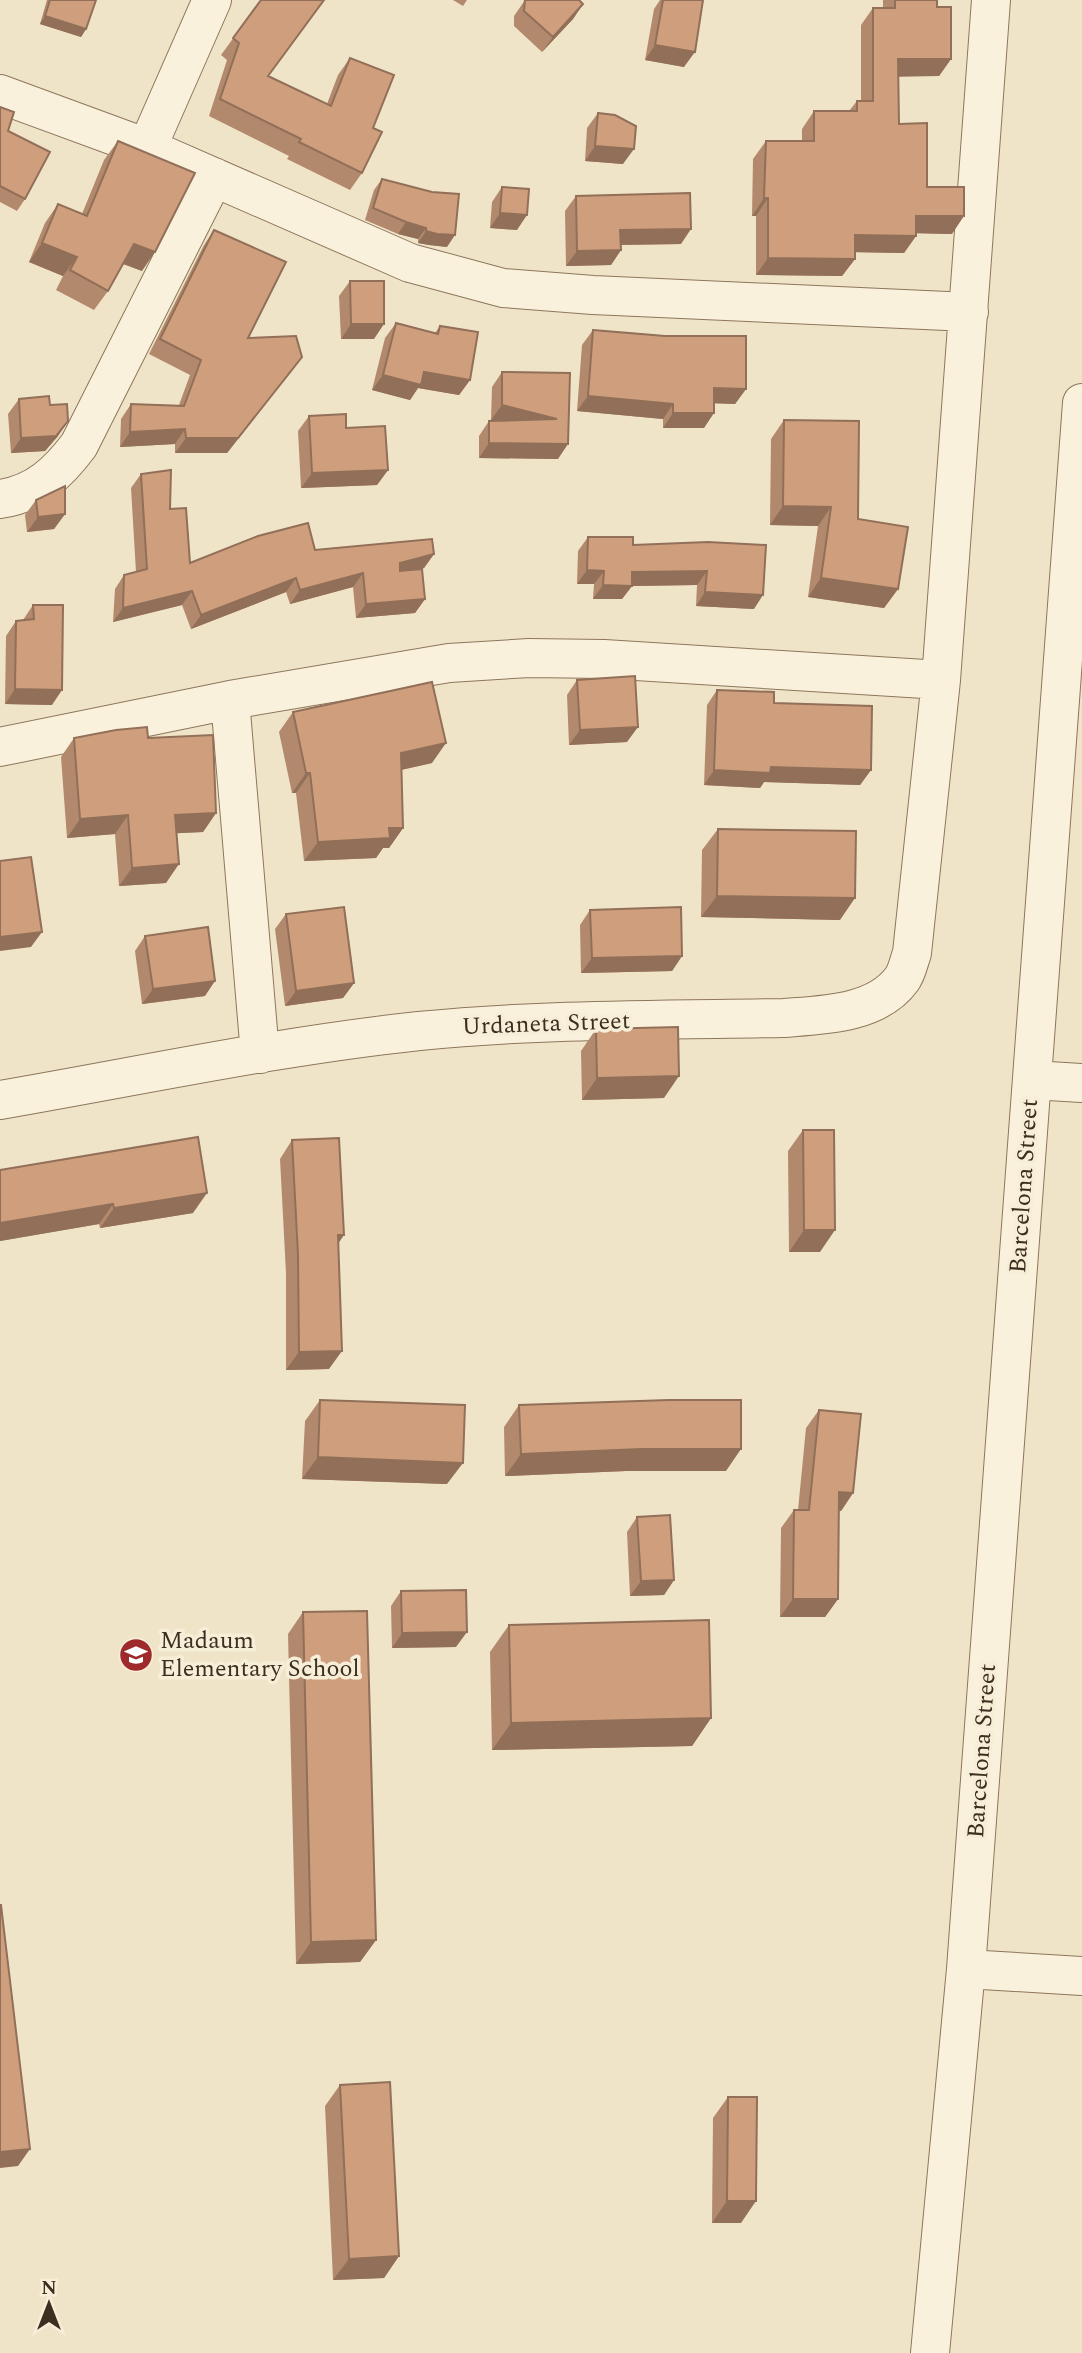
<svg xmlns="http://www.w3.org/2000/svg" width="1082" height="2353" viewBox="0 0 1082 2353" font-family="Spectral,serif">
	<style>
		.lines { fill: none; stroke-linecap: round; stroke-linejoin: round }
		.minor-casing { stroke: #8d765c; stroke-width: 40 }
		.minor { stroke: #faf1dc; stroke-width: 38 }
		.wall { fill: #b2896c }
		.shaded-wall { fill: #916f58 }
		.building { fill: #cf9f7d; stroke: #916f58; stroke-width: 2 }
		.labels { text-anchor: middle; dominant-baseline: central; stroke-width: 7; stroke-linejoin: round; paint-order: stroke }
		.street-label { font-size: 24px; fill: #3d2e20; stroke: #f7eed8 }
		.poi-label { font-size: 24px; fill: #3d2e20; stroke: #f7eed8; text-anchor: start }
	</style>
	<rect width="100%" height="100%" fill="#f0e4c8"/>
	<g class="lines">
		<g class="minor-casing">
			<path id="minor" d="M0 94 147 148 410 263 503 288 593 295 969 312
				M147 148 212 0
				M0 499C36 494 58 473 79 445L214 177
				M230 700 260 1054
				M0 747 230 700 449 663 529 658 604 659 941 680
				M1032 1080 1082 1083
				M0 1100C139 1076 278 1046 419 1031 540 1019 663 1020 784 1018 823 1015 877 1014 902 979 907 972 909 961 912 953L941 680 991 0
				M966 1969 1082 1976
				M930 2353 966 1969 1082 403"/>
		</g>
		<use href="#minor" class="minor"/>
	</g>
	<path class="wall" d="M47 0H96L86 29 81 37 40 24Z
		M261 0 269 76 327 104 338 75 350 58 373 128 362 173 350 190 287 159 289 156 209 116 227 60 221 55Z
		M453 0H467L463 6Z
		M525 0 583 4 573 19 542 52 514 26V16Z
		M660 0H703L684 67 645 60 654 9Z
		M883 0H937V7L951 59 939 76H898L899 124 927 187 952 234 916 233V236L904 253 855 252V259L842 276 756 275V216H752L753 159 766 141H802V129L814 111H849L857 101H861V25L873 8H883Z
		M0 107 8 131 25 199 17 211 0 202Z
		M598 113 623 164 585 161 587 128Z
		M118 141 142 271 123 264 108 291 94 310 56 290 63 276 29 262 45 223 58 204 82 214 104 160Z
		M382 179 447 247 429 245 418 243V239L398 234 365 220 374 190Z
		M502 187 517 230 490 228 492 202Z
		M576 196 681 244 621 245V250L611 265 566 266 565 211Z
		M214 230 248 338 291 372 227 453H175V444L120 447 121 419 131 404 179 405 190 375 149 354 204 245Z
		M350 281 374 339H341L339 296Z
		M396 323 435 333 440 326 470 380 459 395 418 388 410 400 372 390 385 338Z
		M593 330 746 389 735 404 714 403 704 428H663V419L577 411 582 345Z
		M502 372 558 459 479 458V436L489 421H497L491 420 492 387Z
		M19 399 58 436 45 451 11 453 8 414Z
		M309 416 346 428 388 470 377 485 301 488 298 431Z
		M784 420 858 519 898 589 884 608 808 597 818 526 770 525 771 439Z
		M141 474 170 509 190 563 315 550 434 554 424 568 422 569 425 599 415 613 356 618 353 587 290 604 286 592 191 629 182 605 113 622 115 589 124 575 136 572 131 488Z
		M36 500 65 514 54 529 27 532 25 515Z
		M588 537 633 545 708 542 754 609 696 606 697 585 632 586 622 599H593L594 584H577L578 551Z
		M33 605 52 705 5 704 6 636 16 621 23 620Z
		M577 680 627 742 569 745 567 695Z
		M717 690 774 703 871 770 860 785 764 782 760 788 704 785 707 705Z
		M293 712 432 763 401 770 403 828 389 848H383L376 858 304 861 296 793H292L279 732Z
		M74 738H148L216 813 203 832 176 833 166 883 119 886 115 834 67 838 61 757Z
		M718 829 840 920 701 917 702 850Z
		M590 910 682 956 672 971 581 973 580 925Z
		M286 914 354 983 343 998 285 1006 275 929Z
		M145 936 205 996 142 1004 135 951Z
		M596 1029 664 1098 582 1100 581 1051Z
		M803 1130 820 1252H789L788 1151Z
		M292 1140 339 1243 329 1369 286 1370V1273L280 1159Z
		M0 1170 193 1213 100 1228 99 1224 0 1241Z
		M320 1400 447 1484 302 1479 305 1421Z
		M519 1405 726 1471H626L505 1476 504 1427Z
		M819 1410 853 1493 841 1511H839L838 1599 825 1617H780L781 1528 794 1510H798L806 1428Z
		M637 1517 674 1580 664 1595 630 1596 627 1532Z
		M401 1591 456 1647 392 1648 391 1606Z
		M303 1612 376 1940 360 1962 296 1964 288 1634Z
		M509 1625 711 1718 692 1746 492 1750 490 1652Z
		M340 2085 399 2256 384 2278 333 2280 325 2106Z
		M728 2097 741 2223H712L713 2118Z"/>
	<path class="shaded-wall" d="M583 4 573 19 542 52 553 37Z
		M45 16 86 29 81 37 40 24Z
		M655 45 695 52 684 67 645 60Z
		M898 59H951L939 76 886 77Z
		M595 146 634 149 623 164 585 161Z
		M764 198H768L756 216H752Z
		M500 213 527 215 517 230 490 228Z
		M916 216H964L952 234 904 233Z
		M406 222 426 228 418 239 398 234Z
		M691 229 681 244 610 245 620 230Z
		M426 231 455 235 447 247 429 245 418 243Z
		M855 235 916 236 904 253 843 252Z
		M42 243 77 257 63 276 29 262Z
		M134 244 155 252 142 271 121 263Z
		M621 250 611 265 566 266 577 251Z
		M768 258 855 259 842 276 756 275Z
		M351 324H384L374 339H341Z
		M302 357 227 453H175L186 438Z
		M424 372 470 380 459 395 418 388 410 400 372 390 383 375Z
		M714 388 746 389 735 404 704 403Z
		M588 396 673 404 663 419 577 411Z
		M502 405 557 419 547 434 491 420Z
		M673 413H714L704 428H663Z
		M68 421 58 436 45 451 11 453 21 438Z
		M185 429 175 444 120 447 130 432Z
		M489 443 568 444 558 459 479 458Z
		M388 470 377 485 301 488 312 473Z
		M783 506 831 507 818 526 770 525Z
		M65 514 54 529 27 532 38 517Z
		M434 554 424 568 390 577 400 563Z
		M587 570 604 571 594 584H577Z
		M707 571 697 585 632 586 622 599H593L603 585 632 572Z
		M363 573 353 587 290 604 300 590Z
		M296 578 286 592 191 629 201 615Z
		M821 578 898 589 884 608 808 597Z
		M192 591 182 605 113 622 123 608Z
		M705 592 763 595 754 609 696 606Z
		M425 599 415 613 356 618 366 604Z
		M15 689 62 690 52 705 5 704Z
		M638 727 627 742 569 745 580 730Z
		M446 743 432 763 387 773 401 753Z
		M771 767 871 770 860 785 764 782 760 788 704 785 714 770Z
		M306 773H310L296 793H292Z
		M216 813 203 832 162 834 175 815Z
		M128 815 115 834 67 838 80 819Z
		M389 828H403L389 848H383L376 858 304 861 318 842Z
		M179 864 166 883 119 886 132 868Z
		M717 896 855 898 840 920 701 917Z
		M42 932 31 947 0 951V937Z
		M682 956 672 971 581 973 592 958Z
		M215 981 205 996 142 1004 153 989Z
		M354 983 343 998 285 1006 296 991Z
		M679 1076 664 1098 582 1100 597 1078Z
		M207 1193 193 1213 100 1228 114 1208Z
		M113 1204 99 1224 0 1241V1223Z
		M804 1230H835L820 1252H789Z
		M338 1235H344L332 1253Z
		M342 1351 329 1369 286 1370 299 1352Z
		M641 1449H741L726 1471H626L505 1476 521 1454Z
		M318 1457 463 1463 447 1484 302 1479Z
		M839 1492 853 1493 841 1511 827 1510Z
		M674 1580 664 1595 630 1596 641 1581Z
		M793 1599H838L825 1617H780Z
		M467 1632 456 1647 392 1648 402 1633Z
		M711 1718 692 1746 492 1750 511 1723Z
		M376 1940 360 1962 296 1964 311 1942Z
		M30 2149 18 2166 0 2168V2152Z
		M727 2201H756L741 2223H712Z
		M399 2256 384 2278 333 2280 349 2259Z"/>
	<path class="building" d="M50 0H96L86 29 45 16Z
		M261 0H324L268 76 331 106 350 58 394 75 373 128 382 132 362 173 299 142 301 139 220 99 239 43 233 38Z
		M525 0H579L583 4 553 37 524 11Z
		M663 0H703L695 52 655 45Z
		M895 0H937V7H951V59H898L899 124 927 123V187H964V216H916V236L855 235V259L768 258V198H764L766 141H814V111H857V101H873V8H895Z
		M0 107 14 112 8 131 50 152 25 199 0 186Z
		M598 113 615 115 636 126 634 149 595 146Z
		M118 141 195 173 155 252 134 244 108 291 70 270 77 257 42 243 58 204 87 216Z
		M382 179 432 192 459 194 455 235 437 234 426 231V228L406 222 373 208Z
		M502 187 529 189 527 215 500 213Z
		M690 193 691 229 620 230 621 250 577 251 576 196Z
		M214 230 286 262 248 338 296 336 302 357 238 438H186L185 429 130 432 131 404 184 406 201 360 160 339Z
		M350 281H384V324H351Z
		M396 323 438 334 440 326 478 332 470 380 424 372 421 385 383 375Z
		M593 330 665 336H746V389L714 388V413H673V404L588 396Z
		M502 372 570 373 568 444 489 443V421L557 419 502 405Z
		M49 396 50 405 67 404 68 421 56 436 21 438 19 399Z
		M346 414V428L385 426 388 470 312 473 309 416Z
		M784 420 859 421 858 519 908 527 898 589 821 578 831 507 783 506Z
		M171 470 170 509 186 508 190 563 258 536 308 523 315 550 432 539 434 554 400 563V571L422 569 425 599 366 604 363 573 300 590 296 578 201 615 192 591 123 608 124 575 147 569 141 474Z
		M65 486V514L38 517 36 500Z
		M588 537H633V545L708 542 766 545 763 595 705 592 707 571 632 572V586L603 585 604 571 587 570Z
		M33 605H63L62 690 15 689 16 621 34 619Z
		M635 676 638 727 580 730 577 680Z
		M432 682 446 743 401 753 403 828H389L390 838 318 842 310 773H306L293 712Z
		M717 690 774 692V703L872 706 871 770 771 767 770 773 714 770Z
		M147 727 148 738 213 735 216 813 175 815 179 864 132 868 128 815 80 819 74 738 116 730Z
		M718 829 856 831 855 898 717 896Z
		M31 857 42 932 0 937V861Z
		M344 907 354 983 296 991 286 914Z
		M681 907 682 956 592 958 590 910Z
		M208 927 215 981 153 989 145 936Z
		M678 1027 679 1076 597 1078 596 1029Z
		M803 1130H834L835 1230H804Z
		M198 1137 207 1193 114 1208 113 1204 0 1223V1170Z
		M339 1138 344 1235H338L342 1351 299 1352 298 1255 292 1140Z
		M320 1400 465 1405 463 1463 318 1457Z
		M669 1400H741V1449H641L521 1454 519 1405Z
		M819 1410 861 1414 853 1493 839 1492 838 1599H793L794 1510H809Z
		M670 1515 674 1580 641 1581 637 1517Z
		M466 1590 467 1632 402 1633 401 1591Z
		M367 1611 376 1940 311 1942 303 1612Z
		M709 1620 711 1718 511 1723 509 1625Z
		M0 1905H1L30 2149 0 2152Z
		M390 2082 399 2256 349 2259 340 2085Z
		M728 2097H757L756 2201H727Z"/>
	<defs>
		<g id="school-disc" transform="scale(1.75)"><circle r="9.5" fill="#9e2a2b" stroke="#f7eed8"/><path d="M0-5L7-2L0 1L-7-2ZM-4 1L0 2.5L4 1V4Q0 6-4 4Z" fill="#fff"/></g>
	</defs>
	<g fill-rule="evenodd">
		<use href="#school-disc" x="136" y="1655"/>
	</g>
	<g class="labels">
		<g class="street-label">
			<text transform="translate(546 1024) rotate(-2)">Urdaneta Street</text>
			<text transform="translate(1024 1186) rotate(-86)">Barcelona Street</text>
			<text transform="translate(982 1751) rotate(-86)">Barcelona Street</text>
		</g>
		<g class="poi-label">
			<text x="160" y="1641">Madaum<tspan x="160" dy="28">Elementary School</tspan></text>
		</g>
	</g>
	<g transform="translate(49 2304)" stroke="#f7eed8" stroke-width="5" paint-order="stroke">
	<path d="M0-5L12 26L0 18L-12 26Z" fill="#3d2e20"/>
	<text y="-10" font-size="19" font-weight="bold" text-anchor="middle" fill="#3d2e20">N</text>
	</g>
</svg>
